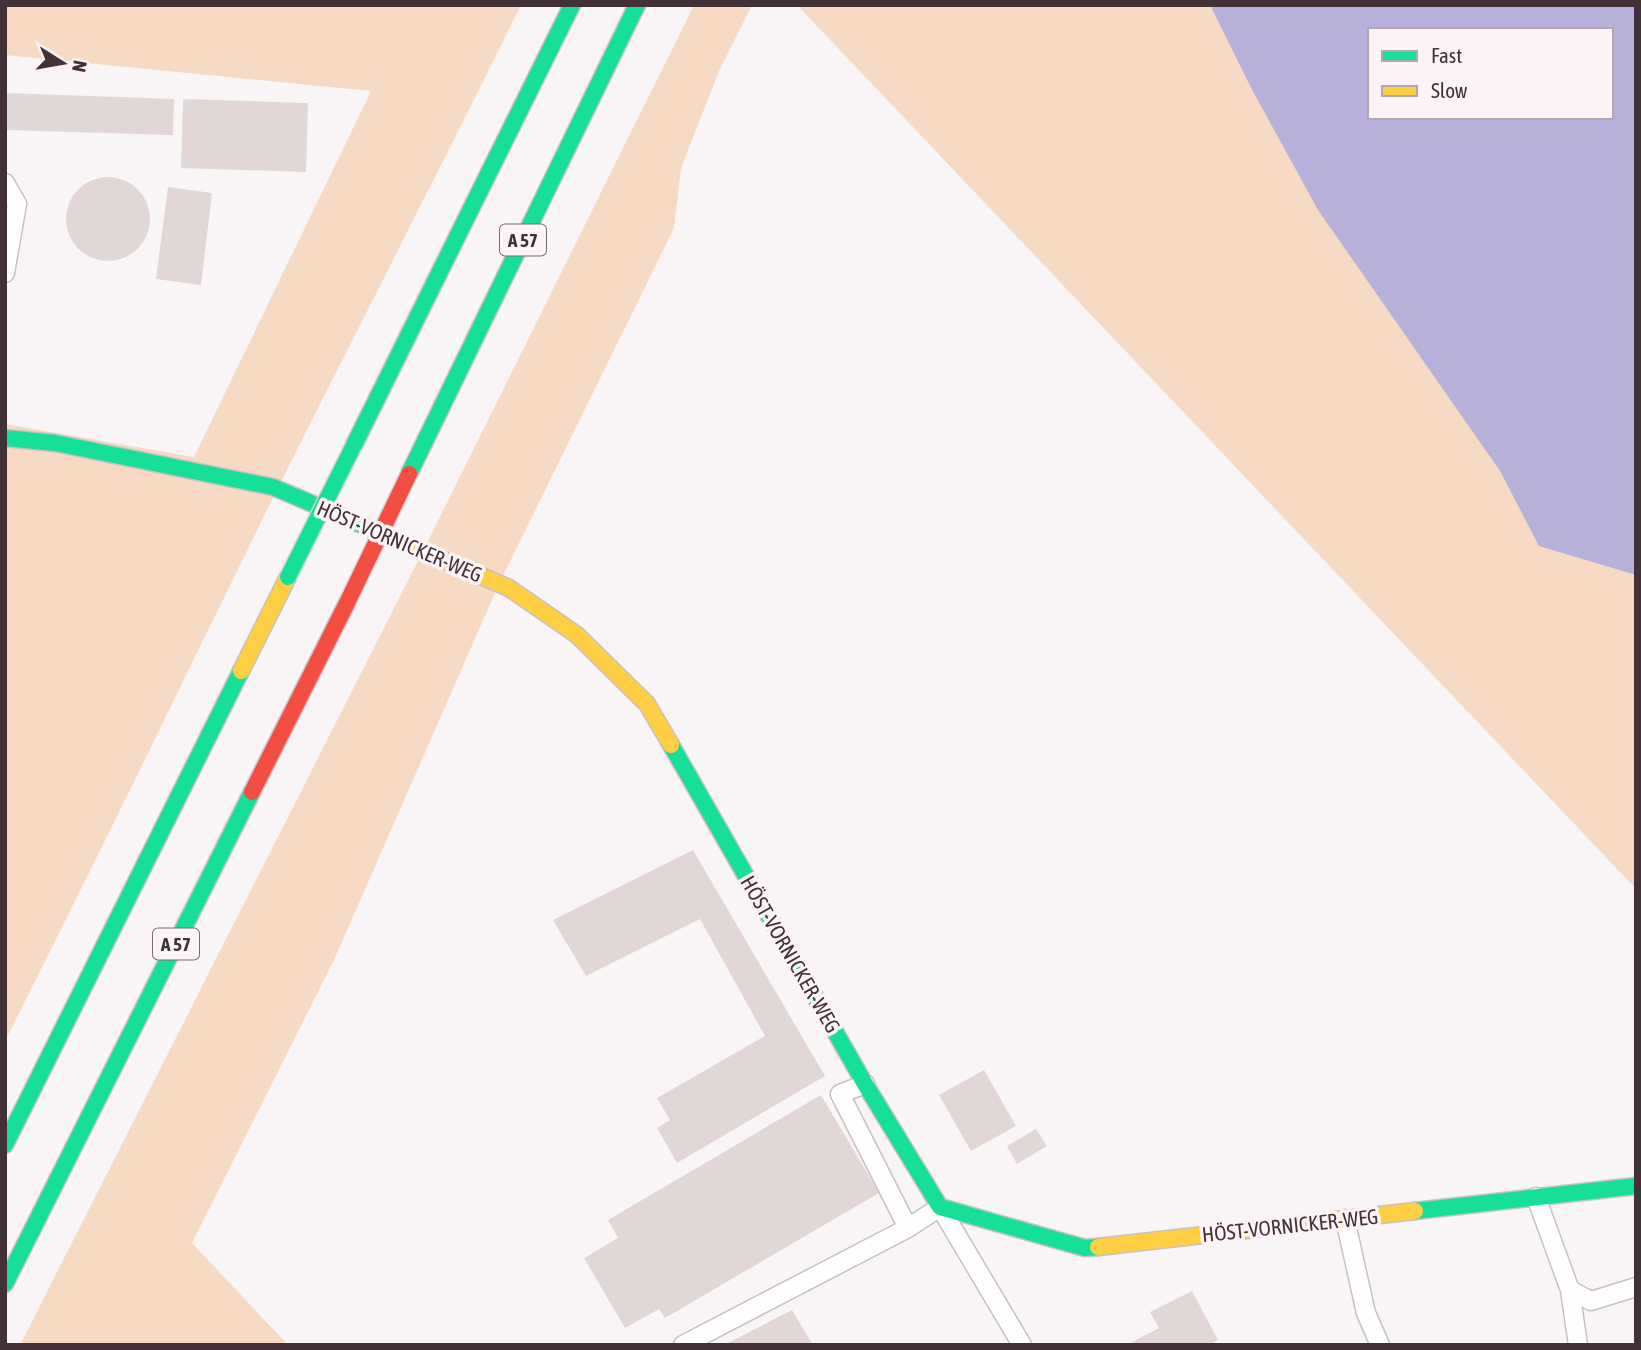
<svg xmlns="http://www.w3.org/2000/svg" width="1641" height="1350" viewBox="0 0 1641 1350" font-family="'Asap Condensed',sans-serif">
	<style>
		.green { fill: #f6dac4 }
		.water { fill: #b7b0da; fill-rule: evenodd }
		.building { fill: #e0d7d6 }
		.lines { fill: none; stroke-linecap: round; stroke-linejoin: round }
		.lane-casing { stroke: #c9c0c3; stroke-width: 21 }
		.fast-casing { stroke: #c9c0c3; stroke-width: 19 }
		.slow-casing { stroke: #c9c0c3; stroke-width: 19 }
		.jam-casing { stroke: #c9c0c3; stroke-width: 19 }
		.lane { stroke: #fefefe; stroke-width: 18 }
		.fast { stroke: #16e098; stroke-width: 16 }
		.slow { stroke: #ffcf43; stroke-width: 16 }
		.jam { stroke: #f24e42; stroke-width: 16 }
		.fast-bridge-casing { stroke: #d7d2d4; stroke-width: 19; stroke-linecap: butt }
		.jam-bridge-casing { stroke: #d7d2d4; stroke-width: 19; stroke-linecap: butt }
		.fast-bridge { stroke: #16e098; stroke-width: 16 }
		.jam-bridge { stroke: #f24e42; stroke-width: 16 }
		.labels { text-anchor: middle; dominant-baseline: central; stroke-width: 7; stroke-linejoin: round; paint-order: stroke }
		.shield { fill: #fbf3f5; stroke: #7a6c71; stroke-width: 2 }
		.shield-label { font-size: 19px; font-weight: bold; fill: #423238 }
		.street-label { font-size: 21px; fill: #423238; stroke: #fbf3f5 }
	</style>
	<rect width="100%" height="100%" fill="#f9f5f6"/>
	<path class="green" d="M5 5H521C439 172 353 337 270 504 182 683 95 863 5 1041V424L194 457 371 91 5 55Z
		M694 5H752L719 71 681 168 674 228 499 584 334 960 192 1243 288 1345H20L423 551Z
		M797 5H1210L1250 86 1500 471 1539 545 1636 575V889Z"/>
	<path class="water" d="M1210 5H1636V575L1539 546 1500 471 1318 210 1250 86ZM1370 30H1611V117H1370Z"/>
	<path class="building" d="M5 93 174 99 173 135 5 130Z
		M183 99 308 103 306 172 181 168Z
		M66 219a42 42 0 1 1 84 0a42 42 0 1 1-84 0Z
		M168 187 212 193 201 285 156 279Z
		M693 850 825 1076 677 1163 657 1128 670 1120 657 1098 765 1036 700 919 586 976 553 920Z
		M984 1070 1016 1126 971 1151 939 1095Z
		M821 1095 879 1193 665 1318 659 1309 625 1328 584 1258 618 1238 608 1220Z
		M1036 1129 1047 1146 1017 1164 1007 1146Z
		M1192 1291 1218 1340 1208 1345H1127L1159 1328 1150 1312Z
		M792 1310 813 1345H724Z"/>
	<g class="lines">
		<g class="lane-casing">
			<path id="lane" d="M5 183 17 204 5 273
				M865 1084 840 1094 908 1228
				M1536 1197 1570 1290 1591 1301 1636 1287
				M1345 1219 1366 1313 1380 1345
				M1570 1290 1578 1345
				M683 1345 908 1228 940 1207 1022 1345"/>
		</g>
		<g class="fast-casing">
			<path id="fast" d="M5 438 55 443 273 487 416 548
				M354 445 572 5
				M409 474 637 5
				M671 745 865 1084 940 1207 1085 1248 1098 1247
				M5 1145 241 671
				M1415 1211 1636 1186
				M5 1284 252 792"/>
		</g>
		<g class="slow-casing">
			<path id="slow" d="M416 548 509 588 577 635 647 704 671 745
				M241 671 288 577
				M1098 1247 1415 1211"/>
		</g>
		<g class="jam-casing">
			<path id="jam" d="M252 792 347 603"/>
		</g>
		<use href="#lane" class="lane"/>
		<use href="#fast" class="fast"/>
		<use href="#slow" class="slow"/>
		<use href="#jam" class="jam"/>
		<g class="fast-bridge-casing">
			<path id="fast-bridge" d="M288 577 354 445"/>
		</g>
		<g class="jam-bridge-casing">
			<path id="jam-bridge" d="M347 603 409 474"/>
		</g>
		<use href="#fast-bridge" class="fast-bridge"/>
		<use href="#jam-bridge" class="jam-bridge"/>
	</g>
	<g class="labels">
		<g class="shield">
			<rect x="500" y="224.5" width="46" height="31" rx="5"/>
			<rect x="153" y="928.5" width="46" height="31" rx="5"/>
		</g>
		<g class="shield-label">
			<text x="523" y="240">A 57</text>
			<text x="176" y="944">A 57</text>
		</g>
		<g class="street-label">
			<text transform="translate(400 541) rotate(23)">HÖST-VORNICKER-WEG</text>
			<text transform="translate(791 954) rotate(60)">HÖST-VORNICKER-WEG</text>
			<text transform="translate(1290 1225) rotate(-6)">HÖST-VORNICKER-WEG</text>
		</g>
	</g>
	<rect width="1641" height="1350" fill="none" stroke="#423238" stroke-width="14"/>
	<rect x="1368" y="28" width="245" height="91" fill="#fbf3f5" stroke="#b1a6a9" stroke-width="2"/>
	<rect x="1382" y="51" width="35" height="10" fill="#16e098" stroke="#b1a6a9" stroke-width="2"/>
	<text x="1431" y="63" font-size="21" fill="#423238">Fast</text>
	<rect x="1382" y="86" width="35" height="10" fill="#ffcf43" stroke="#b1a6a9" stroke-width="2"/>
	<text x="1431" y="98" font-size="21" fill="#423238">Slow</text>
	<g transform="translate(63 63) rotate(101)" stroke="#fbf3f5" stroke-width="5" paint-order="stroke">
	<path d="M0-5L12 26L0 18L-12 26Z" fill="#423238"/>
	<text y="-10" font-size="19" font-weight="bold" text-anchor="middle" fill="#423238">N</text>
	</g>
</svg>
